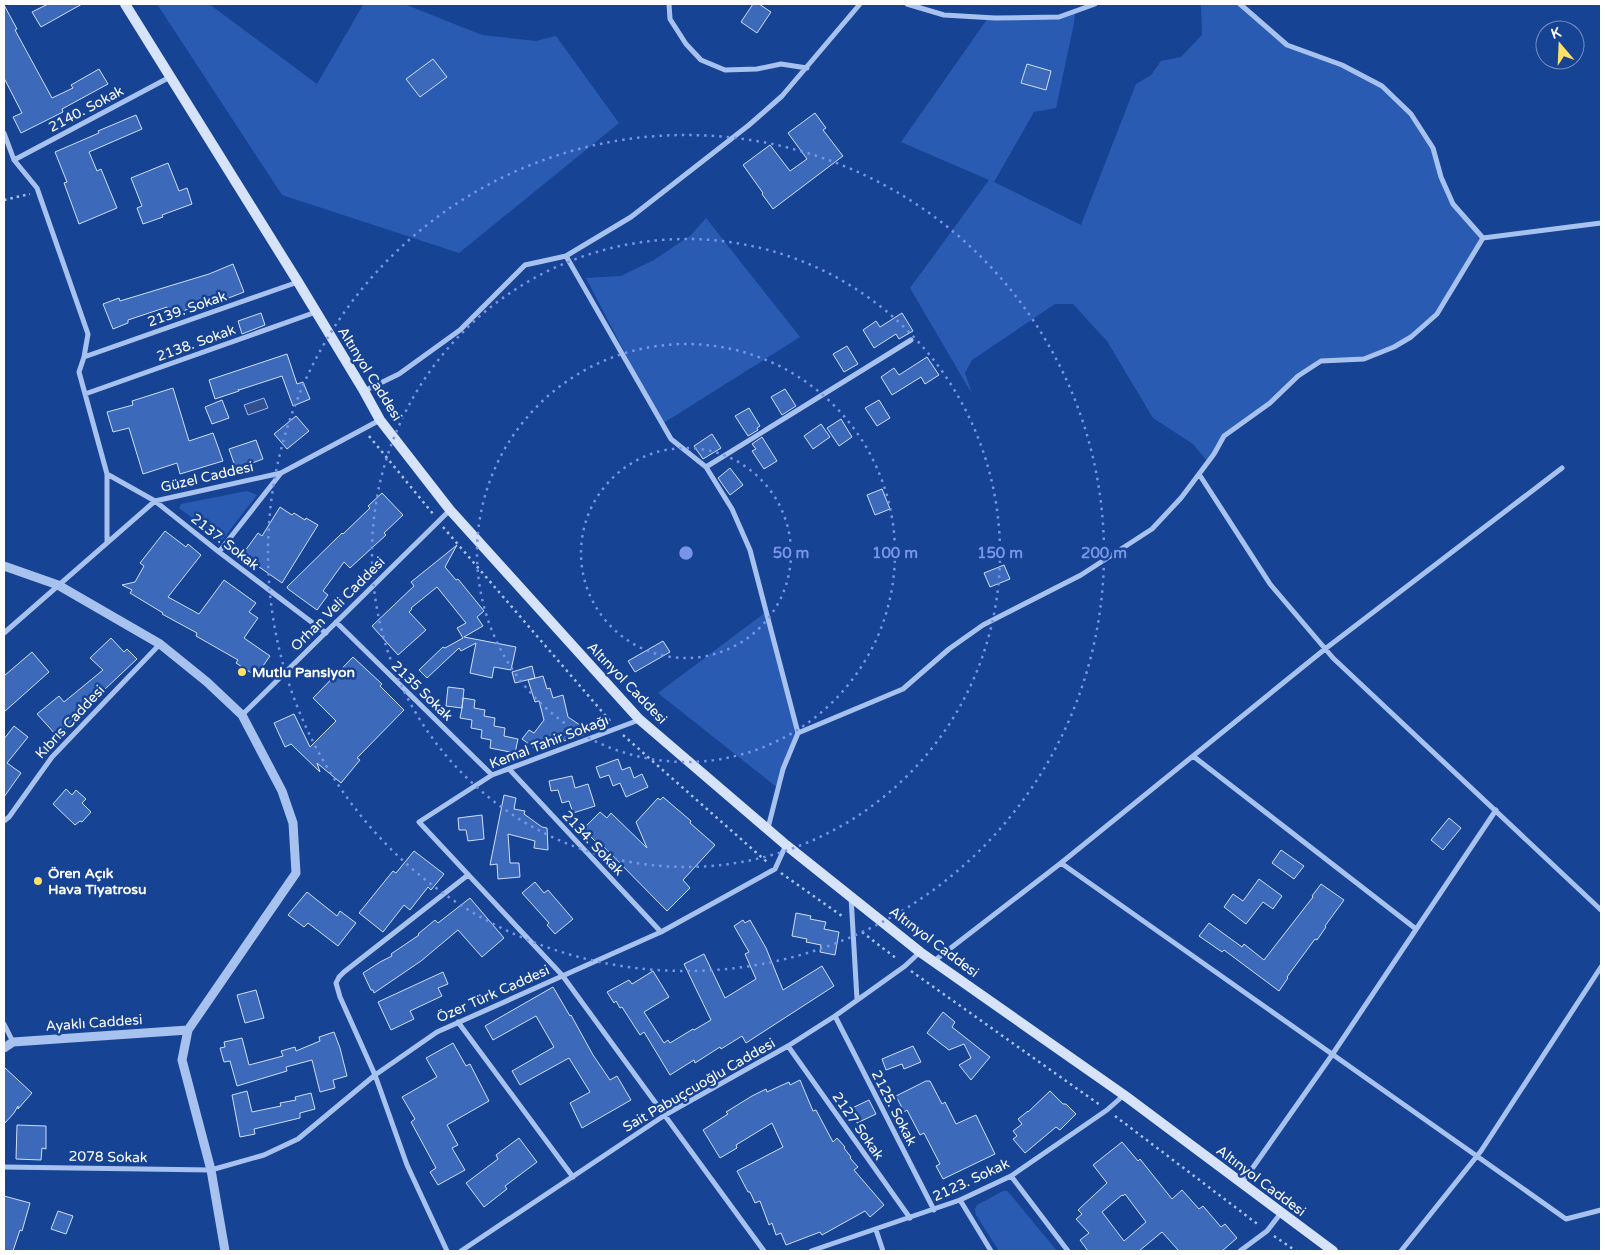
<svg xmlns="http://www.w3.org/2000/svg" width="1605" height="1255" viewBox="0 0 1605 1255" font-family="'Varela Round',sans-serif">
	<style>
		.green { fill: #2a5bb3 }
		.water { fill: #304f8c; stroke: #9abcf3 }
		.building { fill: #3c69ba; stroke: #cfdffc; fill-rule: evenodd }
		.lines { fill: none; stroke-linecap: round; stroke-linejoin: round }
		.path { stroke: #a8c2f0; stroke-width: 2.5; stroke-dasharray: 2.5 4; stroke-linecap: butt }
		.minor { stroke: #a8c2f0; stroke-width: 5 }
		.tertiary { stroke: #a8c2f0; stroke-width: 9 }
		.secondary { stroke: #d6e3fb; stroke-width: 10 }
		.ring { fill: none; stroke: #7795e8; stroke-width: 2.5; stroke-dasharray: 2.5 5 }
		.poi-dot { fill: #ffe167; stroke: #174394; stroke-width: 2 }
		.labels { text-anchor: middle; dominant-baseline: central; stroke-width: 5; stroke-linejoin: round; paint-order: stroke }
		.street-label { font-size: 14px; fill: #fff; stroke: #174394 }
		.poi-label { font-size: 14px; font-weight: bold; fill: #fff; stroke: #174394; text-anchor: start }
		.centre { fill: #7795e8; stroke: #174394; stroke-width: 2.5 }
		.ring-label { font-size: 15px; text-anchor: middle; font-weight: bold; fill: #7795e8; stroke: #174394; stroke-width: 5; stroke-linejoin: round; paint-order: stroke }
	</style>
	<rect width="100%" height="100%" fill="#174394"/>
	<path class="green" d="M157 4H209L317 84 363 5 367 4H404L482 35 536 41 556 36 619 123 459 253 282 195Z
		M1201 4H1240L1287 45 1342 65 1382 86 1411 114 1433 147 1453 204 1483 238 1437 314 1411 337 1364 359 1321 361 1298 376 1270 403 1224 435 1208 462 1193 444 1153 418 1107 341 1073 304H1055L972 360 965 373 972 394 910 288 989 180 901 142 988 18 1059 17 1075 11 1074 23 1056 108 1034 112 994 182 1081 225 1136 84 1151 75 1161 61 1181 57 1202 35Z
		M706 218 800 337 662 424 586 278 621 276 654 260 691 235Z
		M247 491 257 495 222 540 179 508 181 504Z
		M766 612 798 733 779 789 658 693Z
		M1003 1191H1007L1010 1194 1057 1251H999L976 1215 975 1209 977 1205Z"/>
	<path class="water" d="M264 398 268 408 248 415 244 405Z"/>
	<path class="building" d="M48 4H82L41 27 32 12Z
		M753 4H759L771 12 757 33 741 22Z
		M4 5 17 29 15 30 52 98 73 88 71 85 99 69 108 84 62 109 63 112 21 133 13 117 22 113 4 78Z
		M433 59 447 77 420 97 406 79Z
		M1027 64 1051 71 1046 90 1021 83Z
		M815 113 826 128 823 130 843 156 773 209 762 194 763 193 743 165 770 145 790 171 807 159 788 133Z
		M136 115 142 129 89 152 97 171 101 169 117 208 79 224 64 183 67 182 55 152 99 133 98 131Z
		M168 163 179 191 187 188 192 204 162 215 163 217 143 224 137 208 142 206 131 178Z
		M233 264 244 292 226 299 185 310V311L170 317 167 307 128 320V323L113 329 103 304 119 298 120 301 209 274Z
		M261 313 265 325 242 334 238 321Z
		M902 313 913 331 899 339 896 334 874 348 863 330 876 321 880 327Z
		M847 346 858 364 844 372 833 354Z
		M287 354 297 384 303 382 310 399 293 406 282 376 239 390 238 389 239 391 215 399 209 380Z
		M927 357 939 375 925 384 921 377 892 395 881 377 894 368 899 375Z
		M173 388 189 441 213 433 223 461 180 474 177 463 143 474 129 428 113 432 107 412 133 405 132 401Z
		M785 389 796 406 782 415 771 397Z
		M222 400 229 418 212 424 205 407Z
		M879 400 890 418 877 426 865 408Z
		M749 408 760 426 757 428 758 430 748 436 735 416Z
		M296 416 309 431 287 449 274 434Z
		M841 419 852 437 839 446 827 428Z
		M821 424 830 437 813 449 804 436Z
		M712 434 721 448 703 459 694 446Z
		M762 437 777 461 764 469 752 451 756 449 752 444Z
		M256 440 263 459 236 469 229 449Z
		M730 468 743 485 730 495 718 478Z
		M882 489 890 509 875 515 867 495Z
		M382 493 403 515 384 533 386 535 350 568 344 562 323 591 328 595 317 610 288 589 287 587 342 533 343 534 370 508 368 506Z
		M280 507 292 515 294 513 305 520 306 518 318 525 282 583 242 555 258 533 262 536Z
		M165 531 186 547 188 544 201 555 168 597 199 614 224 580 256 603 249 612 258 618 244 638 270 656 256 676 236 663 238 660 196 636 197 633 162 614 163 613 130 593 132 590 122 585 135 582 144 566 140 563Z
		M457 545 445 567 456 580 458 579 484 611 477 617 483 626 464 637 516 647 511 670 494 667 492 678 470 673 476 643 461 651 459 648 427 678 419 670 443 647 445 648 463 638 457 628 466 623 437 587 411 608 412 609 409 612 426 630 398 655 372 626 414 586 411 582Z
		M1004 565 1010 579 990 587 984 573Z
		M111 638 124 652 127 649 137 659 104 690 105 692 76 716 78 718 57 736 37 714 59 696 64 702 103 670 90 658Z
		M663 641 670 652 635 672 628 661Z
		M32 652 49 672 4 712V676Z
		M353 657 382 684 380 686 404 710 357 758 360 760 341 783 317 763 320 772 291 744 285 747 274 723 294 714 310 747 336 721 313 698Z
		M532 666 535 678 515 683 512 672Z
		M543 676 547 689 550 688 553 698 563 695 568 717 583 727 577 736 572 733 565 741 559 737 551 746 545 741 538 751 522 739 529 730 534 733 544 720 539 701 535 702 528 680Z
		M448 687 464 689 462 708 463 698 475 700 474 708 485 710 484 716 495 718 494 726 505 728 504 736 518 739 515 753 490 748 491 740 481 738 482 730 471 728 472 720 460 718 462 708 446 706Z
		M14 726 28 737 7 763 21 773 4 797V739Z
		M618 759 622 770 630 767 634 778 642 774 648 787 626 797 620 783 613 786 609 775 600 778 596 767Z
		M572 776 575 788 588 784 595 806 573 813 569 801 562 803 558 790 551 791 549 781Z
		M66 789 72 795 76 790 86 799 82 803 91 812 82 822 80 821 75 825 53 804Z
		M504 795 516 798 514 809 525 811 524 814 542 827 547 828 548 850 534 848 535 841 508 834 510 863H519L520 877 498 879 497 864 490 865Z
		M663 797 691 821 690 823 715 845 683 880 690 888 667 911 604 847 602 848 583 829 600 812 607 818 611 813 647 848 636 822 658 798 660 800Z
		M482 815 484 839 468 841 466 830H459L458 818Z
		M1449 818 1461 828 1443 850 1431 840Z
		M1281 850 1304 866 1294 879 1272 863Z
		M414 851 444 874 431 890 428 887 410 910 404 905 383 932 359 913 393 871 396 873Z
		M1259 879 1282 896 1273 909 1263 902 1246 924 1224 907 1233 894 1243 901Z
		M535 882 544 893 548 890 573 919 555 934 547 925 549 923 522 893Z
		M1321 884 1344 900 1325 926 1326 927 1317 940 1315 939 1287 977 1288 978 1279 991 1224 950 1222 952 1199 936 1209 923 1242 947 1244 944 1264 960 1313 897 1312 896Z
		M307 892 337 916 340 911 356 923 338 946 308 923 304 927 288 915Z
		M470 898 504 938 482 957 458 930 421 961 374 993 373 990H371L363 973 380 962 392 956 391 954 419 935 418 934 435 920 438 923Z
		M796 913 811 916 810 919 826 922 824 929 839 932 835 955 820 952 821 945 806 942 807 939 792 936Z
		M743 920 745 923 750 920 766 948 783 990 822 966 834 986 746 1043 742 1036 721 1049 720 1047 695 1063 694 1060 670 1075 644 1032 640 1035 622 1007 620 1008 616 1001 614 1003 607 992 629 980 632 984 653 971 669 997 644 1012 664 1043 668 1040 670 1043 693 1029 694 1030 711 1020 684 964 704 954 725 998 756 979 745 954 749 952 734 926Z
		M443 972 448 984 438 988 442 996 410 1011 414 1019 391 1030 378 1002Z
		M553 987 570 1016 571 1015 593 1055 610 1080 617 1076 631 1100 582 1128 570 1103 590 1092 569 1058 520 1085 512 1071 554 1047 536 1016 493 1040 485 1026Z
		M256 990 264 1018 245 1023 237 995Z
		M943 1012 955 1022 952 1027 990 1057 971 1080 959 1065 971 1058 964 1044 949 1050 927 1033Z
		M334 1032 340 1048 347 1076 333 1080 335 1088 320 1092 312 1060 286 1067 287 1071 237 1086 230 1061 224 1062 220 1048 225 1047 224 1042 242 1038 249 1065 283 1056 281 1051 295 1047 296 1051 320 1041 319 1037Z
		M453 1043 466 1066 470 1064 489 1101 447 1125 458 1145 452 1148 465 1170 438 1185 430 1172 436 1168 411 1122 415 1119 402 1097 437 1077 426 1058Z
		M913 1046 921 1062 904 1069 902 1064 886 1070 882 1059Z
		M4 1067 32 1093 18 1109V1106L14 1113 4 1124Z
		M800 1080 813 1111 816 1110 833 1142 837 1138 845 1147 844 1148 851 1157 850 1158 858 1167 854 1170 884 1205 870 1217 865 1211 822 1235 820 1232 786 1245 781 1233 776 1235 772 1223 769 1225 760 1201 755 1203 750 1192H748L737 1171 783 1147 772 1123 736 1145 737 1148 720 1158 703 1130 728 1114 726 1112 752 1096 766 1089 767 1092 789 1082 790 1085Z
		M926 1081H930L942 1104 945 1102 956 1124 976 1115 995 1154 943 1179 936 1166 940 1164 924 1133 920 1135 907 1110 904 1112 896 1096Z
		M247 1091 252 1112 281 1106 280 1103 296 1100 295 1097 311 1093 315 1109 300 1113V1118L254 1129 255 1134 240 1137 232 1095Z
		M1050 1091 1063 1104H1066L1076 1114 1060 1130 1056 1127 1025 1153 1013 1139 1017 1136 1013 1131 1022 1124 1018 1119 1028 1111V1112Z
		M869 1100 876 1114 857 1123 850 1109Z
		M17 1125 46 1126V1149L42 1148 41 1160 16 1159Z
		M519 1138 537 1162 505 1186 507 1189 484 1207 466 1183 498 1159 496 1155Z
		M1122 1142 1138 1161 1140 1159 1172 1199 1182 1190 1199 1209 1203 1206 1221 1227 1225 1224 1237 1238 1222 1251H1179L1162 1232 1139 1251H1088L1080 1240 1089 1233 1076 1219 1082 1214 1078 1210 1107 1183 1093 1165ZM1125 1194 1146 1222 1124 1241 1102 1212 1122 1195 1123 1196Z
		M4 1196 30 1203 22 1231 20 1230 13 1251H4Z
		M58 1211 73 1216 66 1234 51 1229Z"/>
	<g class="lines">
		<path class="path" d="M4 200 30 194
			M369 436 434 515
			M443 527 611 722
			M623 735 767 862
			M781 873 842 916
			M862 932 897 959
			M911 971 1100 1105
			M1115 1116 1260 1226
			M1274 1236 1296 1251"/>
		<path class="minor" d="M669 4 670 19 686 44 701 60 725 70 757 69 781 64 807 68
			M907 4 944 15 995 18 1059 17 1095 4
			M1240 4 1287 45 1342 65 1382 86 1411 114 1433 148 1441 177 1453 204 1483 238 1601 223
			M4 133 14 160 37 188 88 334 84 357 79 372 107 474V542
			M14 160 170 77
			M566 256 631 217 749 125 782 96 860 4
			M84 357 298 282
			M364 391 399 374 460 330 525 265 566 256 671 439 706 467 732 509 750 550 798 733
			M85 394 316 312
			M706 467 911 340
			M107 474 155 501 219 552 326 633
			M1199 474 1270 584 1333 658 1601 910
			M219 552 281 473
			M336 622 492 775
			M4 633 155 501 281 473 380 420
			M242 715 450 510
			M639 720 492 775 419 822 562 975 764 1251
			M1193 756 1416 929
			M509 769 661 932
			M4 821 9 817 52 757 160 644
			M768 828 783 769 798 733 903 689 949 649 983 625 1081 575 1152 529 1181 498 1214 454 1224 436 1270 403 1298 376 1321 361 1364 359 1394 347 1411 337 1437 314 1483 238
			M1061 863 1566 1219 1601 1210
			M851 897 857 999
			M934 961 1061 863 1325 649 1562 468
			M835 1016 934 1210
			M458 1022 573 1177
			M4 1024 13 1042
			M788 1046 910 1218
			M4 1167 211 1170 264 1155 298 1139 375 1075 437 1032 661 932 775 869 786 845
			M1011 1176 1068 1251
			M1242 1183 1332 1055 1496 810
			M960 1200 991 1251
			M876 1230 883 1251
			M447 1251 407 1165 375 1075 340 997 336 983 339 977 344 972 468 875
			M461 1251 665 1115 788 1046 835 1016 905 966 920 952
			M811 1251 960 1200 1011 1176 1107 1110 1124 1095
			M1240 1251 1267 1231 1281 1213
			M1401 1251 1481 1151 1601 967"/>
		<path class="tertiary" d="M4 566 58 585 160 644 207 682 242 715 282 791 293 823 296 873 188 1030 182 1060 211 1170 225 1251
			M4 1048 13 1042 188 1030"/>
		<path class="secondary" d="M125 4 298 282 364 391 380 420 450 510 639 719 786 845 920 952 1124 1095 1333 1251"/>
	</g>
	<g class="ring">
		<circle cx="686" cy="553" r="105"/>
		<circle cx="686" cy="553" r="209"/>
		<circle cx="686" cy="553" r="314"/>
		<circle cx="686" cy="553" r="418"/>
	</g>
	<g class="poi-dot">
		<circle cx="242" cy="672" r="5"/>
		<circle cx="38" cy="881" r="5"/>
	</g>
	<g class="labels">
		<g class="street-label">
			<text transform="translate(86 109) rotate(-28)">2140. Sokak</text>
			<text transform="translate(187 309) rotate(-19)">2139. Sokak</text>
			<text transform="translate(196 343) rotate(-20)">2138. Sokak</text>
			<text transform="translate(370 374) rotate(58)">Altınyol Caddesi</text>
			<text transform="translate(207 477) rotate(-13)">Güzel Caddesi</text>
			<text transform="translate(225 542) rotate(38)">2137. Sokak</text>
			<text transform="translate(338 604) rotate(-45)">Orhan Veli Caddesi</text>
			<text transform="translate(627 683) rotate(46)">Altınyol Caddesi</text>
			<text transform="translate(422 691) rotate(44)">2135 Sokak</text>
			<text transform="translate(70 722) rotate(-47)">Kıbrıs Caddesi</text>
			<text transform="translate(549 742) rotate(-21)">Kemal Tahir Sokağı</text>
			<text transform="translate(593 843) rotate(47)">2134. Sokak</text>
			<text transform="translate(934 942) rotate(37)">Altınyol Caddesi</text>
			<text transform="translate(493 994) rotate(-24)">Özer Türk Caddesi</text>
			<text transform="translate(94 1023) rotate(-4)">Ayaklı Caddesi</text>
			<text transform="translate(699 1085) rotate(-30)">Sait Pabuçcuoğlu Caddesi</text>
			<text transform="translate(894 1108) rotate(63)">2125. Sokak</text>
			<text transform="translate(858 1126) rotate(55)">2127 Sokak</text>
			<text transform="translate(108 1157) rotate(1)">2078 Sokak</text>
			<text transform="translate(971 1180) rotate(-25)">2123. Sokak</text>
			<text transform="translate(1261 1181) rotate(37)">Altınyol Caddesi</text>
		</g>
		<g class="poi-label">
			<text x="252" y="672">Mutlu Pansiyon</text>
			<text x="48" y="873">Ören Açık<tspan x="48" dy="16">Hava Tiyatrosu</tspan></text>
		</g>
	</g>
	<circle cx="686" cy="553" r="8" class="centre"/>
	<g class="ring-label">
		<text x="791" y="558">50 m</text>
		<text x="895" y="558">100 m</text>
		<text x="1000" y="558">150 m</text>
		<text x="1104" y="558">200 m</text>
	</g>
	<rect width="1605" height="1255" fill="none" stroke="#ffffff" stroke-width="10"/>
	<g transform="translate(1560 45) rotate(341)"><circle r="24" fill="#174394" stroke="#748ebf"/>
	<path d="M0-4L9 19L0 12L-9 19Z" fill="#ffe167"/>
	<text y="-8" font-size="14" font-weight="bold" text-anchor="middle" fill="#ffffff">K</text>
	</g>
</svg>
